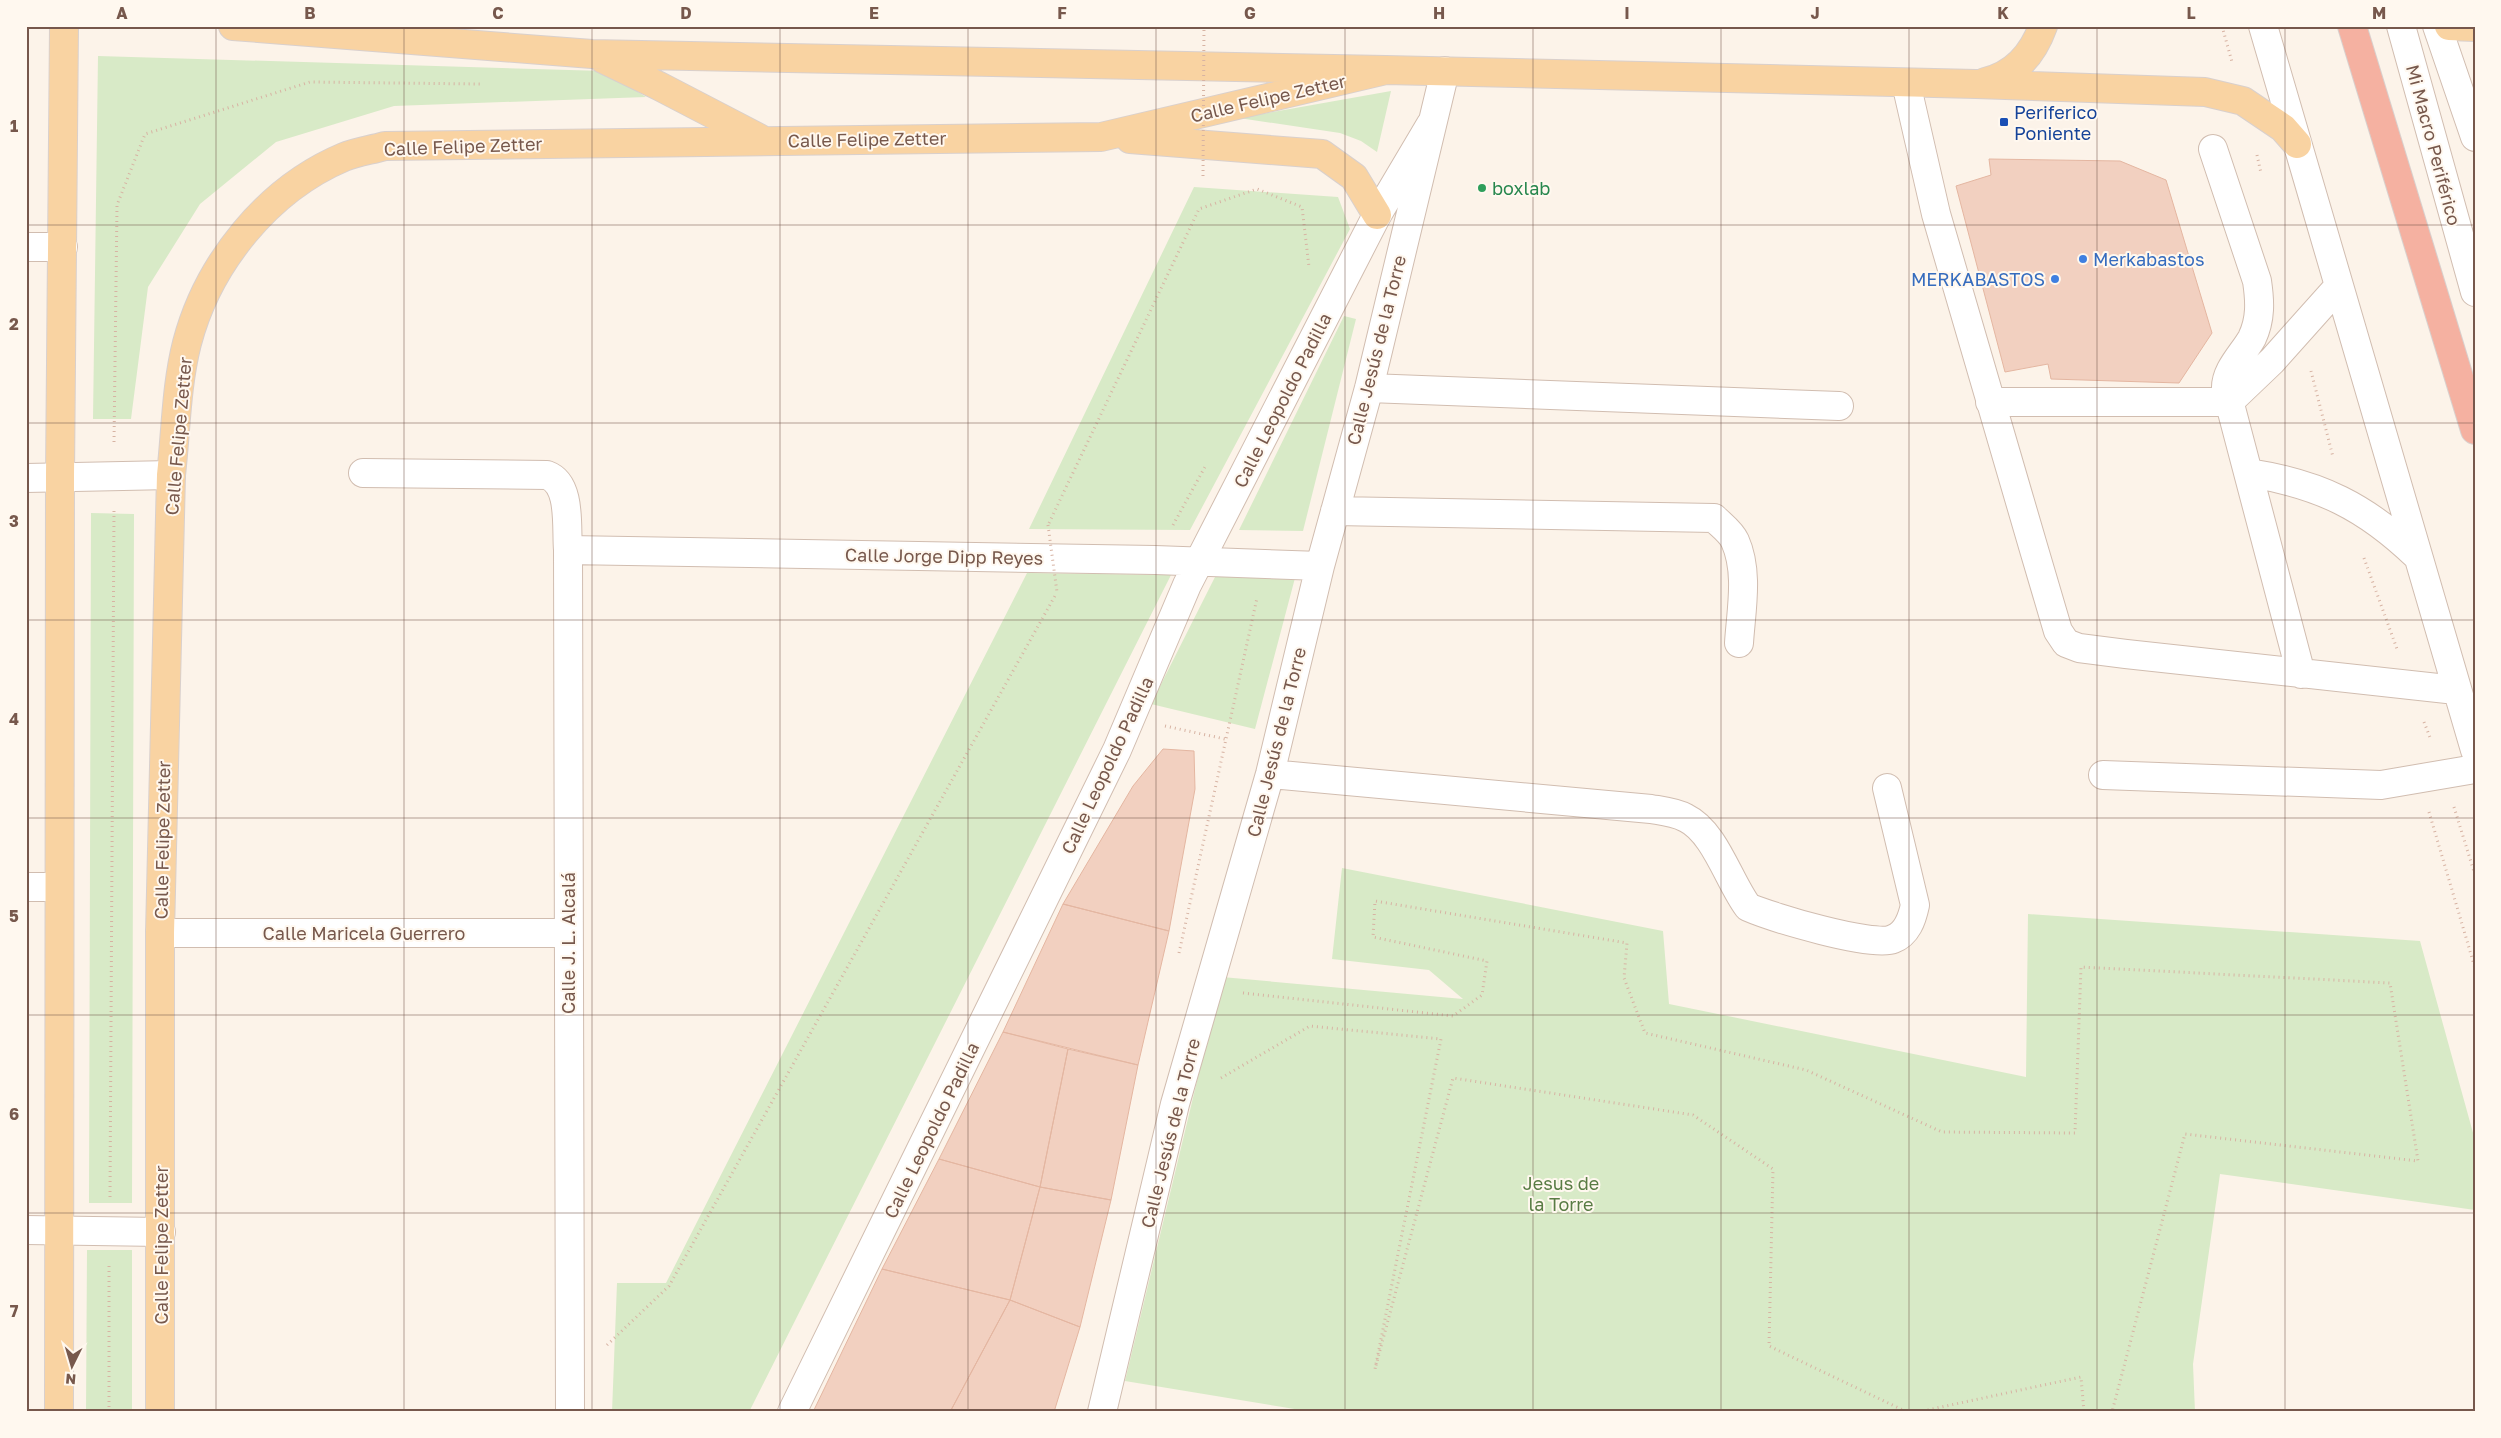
<svg xmlns="http://www.w3.org/2000/svg" width="2501" height="1438" viewBox="0 0 2501 1438" font-family="'Golos Text',sans-serif">
	<style>
		.green { fill: #d8eac7 }
		.building { fill: #f2d0c0; stroke: #e4b6a1 }
		.lines { fill: none; stroke-linecap: round; stroke-linejoin: round }
		.minor-casing { stroke: #d1bdb0; stroke-width: 30 }
		.major-casing { stroke: #d9d0cd; stroke-width: 30 }
		.highway-casing { stroke: #d9d0cd; stroke-width: 30 }
		.path { stroke: #d7b3a3; stroke-width: 3; stroke-dasharray: 1 4; stroke-linecap: butt }
		.minor { stroke: #fff; stroke-width: 28 }
		.major { stroke: #f9d3a2; stroke-width: 28 }
		.highway { stroke: #f5b1a1; stroke-width: 28 }
		.path-bridge { stroke: #d7b3a3; stroke-width: 3; stroke-dasharray: 1 4; stroke-linecap: butt }
		.grid { fill: none; stroke: #77584c; stroke-width: 1; stroke-opacity: 0.55 }
		.transit-dot { fill: #1a4fb4; stroke: #fff8ef; stroke-width: 2 }
		.leisure-dot { fill: #2e9e5b; stroke: #fff8ef; stroke-width: 2 }
		.shop-dot { fill: #3f7fe0; stroke: #fff8ef; stroke-width: 2 }
		.labels { text-anchor: middle; dominant-baseline: central; stroke-width: 4; stroke-linejoin: round; paint-order: stroke }
		.street-label { font-size: 18px; fill: #77584c; stroke: #fff8ef }
		.transit-label { font-size: 18px; fill: #164399; stroke: #fff8ef; text-anchor: start }
		.leisure-label { font-size: 18px; fill: #27864d; stroke: #fff8ef; text-anchor: start }
		.shop-label { font-size: 18px; fill: #366cbe; stroke: #fff8ef; text-anchor: start }
		.park-label { font-size: 18px; fill: #597c44; stroke: #fff8ef }
		.neatline { fill: none; stroke: #77584c; stroke-width: 2 }
		.grid-label { font-size: 16px; text-anchor: middle; font-weight: bold; fill: #77584c }
	</style>
	<rect width="100%" height="100%" fill="#fcf3e9"/>
	<path class="green" d="M98 56 604 71 646 97 394 106 276 142 200 204 148 287 131 419H93Z
		M1391 91 1377 152 1361 141 1340 133 1239 118Z
		M1194 187 1338 197 1350 229 1190 530 1029 529Z
		M1344 316 1356 319 1303 531 1239 530Z
		M91 513 134 514 132 1203H89Z
		M1027 573 1171 575 749 1412H612L617 1283H666Z
		M1216 575 1295 578 1255 729 1151 704Z
		M1342 868 1663 931 1669 1004 2026 1077 2028 914 2420 941 2475 1140V1210L2220 1174 2193 1364 2195 1412H1313L1125 1381 1222 977 1463 999 1429 970 1332 959Z
		M87 1250H132V1412H86Z"/>
	<path class="building" d="M1989 159 2120 161 2166 180 2212 333 2179 383 2051 379 2048 364 2005 372 1956 186 1991 175Z
		M1163 749 1194 751 1195 789 1169 931 1063 904 1133 786Z
		M1063 904 1169 931 1138 1065 1003 1032Z
		M1003 1032 1068 1049 1040 1187 939 1159Z
		M1068 1049 1138 1065 1111 1200 1040 1187Z
		M939 1159 1040 1187 1010 1300 882 1269Z
		M1040 1187 1111 1200 1080 1327 1010 1300Z
		M882 1269 1010 1300 950 1412H813Z
		M1010 1300 1080 1327 1054 1412H950Z"/>
	<g class="lines">
		<g class="minor-casing">
			<path id="minor" d="M2263 26 2475 750
				M2401 26 2475 292
				M2437 26 2475 137
				M1906 83 1936 214 2035 553 2058 631 2066 643 2079 648 2126 654 2456 690
				M2213 149 2257 281C2260 301 2261 319 2252 338 2244 353 2225 370 2226 389L2301 674
				M26 247H63
				M1369 388 1839 406
				M1990 402H2229L2272 361 2339 286
				M363 473 547 475C572 484 566 528 568 550L570 1412
				M2249 473C2320 484 2366 507 2417 556
				M26 478 171 475
				M1335 511 1714 518C1721 525 1731 532 1735 541 1749 572 1741 611 1739 643
				M568 550 1155 560 1320 566
				M1270 774 1651 809C1663 811 1675 812 1686 818 1715 832 1729 882 1748 907 1771 917 1873 948 1893 939 1907 934 1912 919 1915 905L1887 788
				M2103 775 2381 785 2475 769
				M26 887H59
				M160 933H568
				M26 1230 161 1232
				M792 1412 1117 750 1187 585 1377 215 1431 124
				M1102 1412 1175 1104 1270 774 1320 566 1369 388 1445 71"/>
		</g>
		<g class="major-casing">
			<path id="major" d="M233 26 592 54 1386 70 1976 84 2205 92 2243 101 2283 128 2297 144
				M2449 26 2475 27
				M603 59 659 86 759 138
				M1985 82C2015 75 2033 54 2043 26
				M1130 139 1322 154 1354 177 1377 215
				M59 1412 60 476 64 26
				M160 1412V933L171 475C176 431 176 386 187 343 208 263 268 189 344 157 356 152 371 150 385 146L1101 137 1386 70"/>
		</g>
		<g class="highway-casing">
			<path id="highway" d="M2352 26 2475 430"/>
		</g>
		<path class="path" d="M2222 26 2232 62
			M2257 155 2261 173
			M2311 371 2333 457
			M114 442 117 205 145 134 310 82 480 84
			M1049 523 1199 209 1257 189 1302 207 1309 267
			M1173 525 1206 465
			M2364 558 2397 649
			M2424 722 2431 740
			M1165 726 1225 739
			M2454 807 2475 875
			M2429 812 2475 968
			M1179 953 1257 598
			M1243 993 1453 1016 1482 995 1487 961 1373 937 1375 901 1627 943 1624 978 1645 1033 1806 1070 1942 1132 2075 1133 2081 967 2390 983 2418 1161 2185 1134 2112 1412
			M1221 1078 1310 1026 1441 1039 1375 1369 1453 1078 1693 1115 1773 1169 1769 1346 1907 1412
			M110 1197 114 511
			M607 1345 669 1286 1056 594
			M109 1412V1266
			M1918 1412 2081 1377 2084 1412"/>
		<use href="#minor" class="minor"/>
		<use href="#major" class="major"/>
		<use href="#highway" class="highway"/>
		<path class="path-bridge" d="M1203 176 1204 26
			M1048 525 1057 592"/>
	</g>
	<path class="grid" d="M216 26V1412M404 26V1412M592 26V1412M780 26V1412M968 26V1412M1156 26V1412M1345 26V1412M1533 26V1412M1721 26V1412M1909 26V1412M2097 26V1412M2285 26V1412M26 225H2475M26 423H2475M26 620H2475M26 818H2475M26 1015H2475M26 1213H2475"/>
	<rect class="transit-dot" x="1999" y="117" width="10" height="10" rx="2.5"/>
	<circle class="leisure-dot" cx="1482" cy="188" r="5"/>
	<g class="shop-dot">
		<circle cx="2083" cy="259" r="5"/>
		<circle cx="2055" cy="279" r="5"/>
	</g>
	<g class="labels">
		<g class="street-label">
			<text transform="translate(1268 98) rotate(-13)">Calle Felipe Zetter</text>
			<text transform="translate(867 139) rotate(-1)">Calle Felipe Zetter</text>
			<text transform="translate(2434 145) rotate(75)">Mi Macro Periférico</text>
			<text transform="translate(463 146) rotate(-2)">Calle Felipe Zetter</text>
			<text transform="translate(1376 350) rotate(-76)">Calle Jesús de la Torre</text>
			<text transform="translate(1282 400) rotate(-63)">Calle Leopoldo Padilla</text>
			<text transform="translate(178 436) rotate(-85)">Calle Felipe Zetter</text>
			<text transform="translate(944 556) rotate(1)">Calle Jorge Dipp Reyes</text>
			<text transform="translate(1276 742) rotate(-76)">Calle Jesús de la Torre</text>
			<text transform="translate(1107 765) rotate(-65)">Calle Leopoldo Padilla</text>
			<text transform="translate(162 840) rotate(-89)">Calle Felipe Zetter</text>
			<text x="364" y="933">Calle Maricela Guerrero</text>
			<text transform="translate(568 943) rotate(-90)">Calle J. L. Alcalá</text>
			<text transform="translate(931 1130) rotate(-64)">Calle Leopoldo Padilla</text>
			<text transform="translate(1170 1133) rotate(-76)">Calle Jesús de la Torre</text>
			<text transform="translate(161 1245) rotate(-90)">Calle Felipe Zetter</text>
		</g>
		<g class="transit-label">
			<text x="2014" y="112">Periferico<tspan x="2014" dy="21">Poniente</tspan></text>
		</g>
		<g class="leisure-label">
			<text x="1492" y="188">boxlab</text>
		</g>
		<g class="shop-label">
			<text x="2093" y="259">Merkabastos</text>
			<text x="2045" y="279" text-anchor="end">MERKABASTOS</text>
		</g>
		<g class="park-label">
			<text x="1561" y="1183">Jesus de<tspan x="1561" dy="21">la Torre</tspan></text>
		</g>
	</g>
	<rect width="2501" height="1438" fill="none" stroke="#fff8ef" stroke-width="55"/>
	<g transform="translate(72 1366) rotate(185)" stroke="#fff8ef" stroke-width="4" paint-order="stroke">
	<path d="M0-4L9 19L0 12L-9 19Z" fill="#77584c"/>
	<text y="-8" font-size="14" font-weight="bold" text-anchor="middle" fill="#77584c">N</text>
	</g>
	<rect x="28" y="28" width="2446" height="1382" class="neatline"/>
	<g class="grid-label">
		<text x="122" y="19">A</text>
		<text x="310" y="19">B</text>
		<text x="498" y="19">C</text>
		<text x="686" y="19">D</text>
		<text x="874" y="19">E</text>
		<text x="1062" y="19">F</text>
		<text x="1250" y="19">G</text>
		<text x="1439" y="19">H</text>
		<text x="1627" y="19">I</text>
		<text x="1815" y="19">J</text>
		<text x="2003" y="19">K</text>
		<text x="2191" y="19">L</text>
		<text x="2379" y="19">M</text>
		<text x="14" y="132">1</text>
		<text x="14" y="330">2</text>
		<text x="14" y="527">3</text>
		<text x="14" y="725">4</text>
		<text x="14" y="922">5</text>
		<text x="14" y="1120">6</text>
		<text x="14" y="1317">7</text>
	</g>
</svg>
